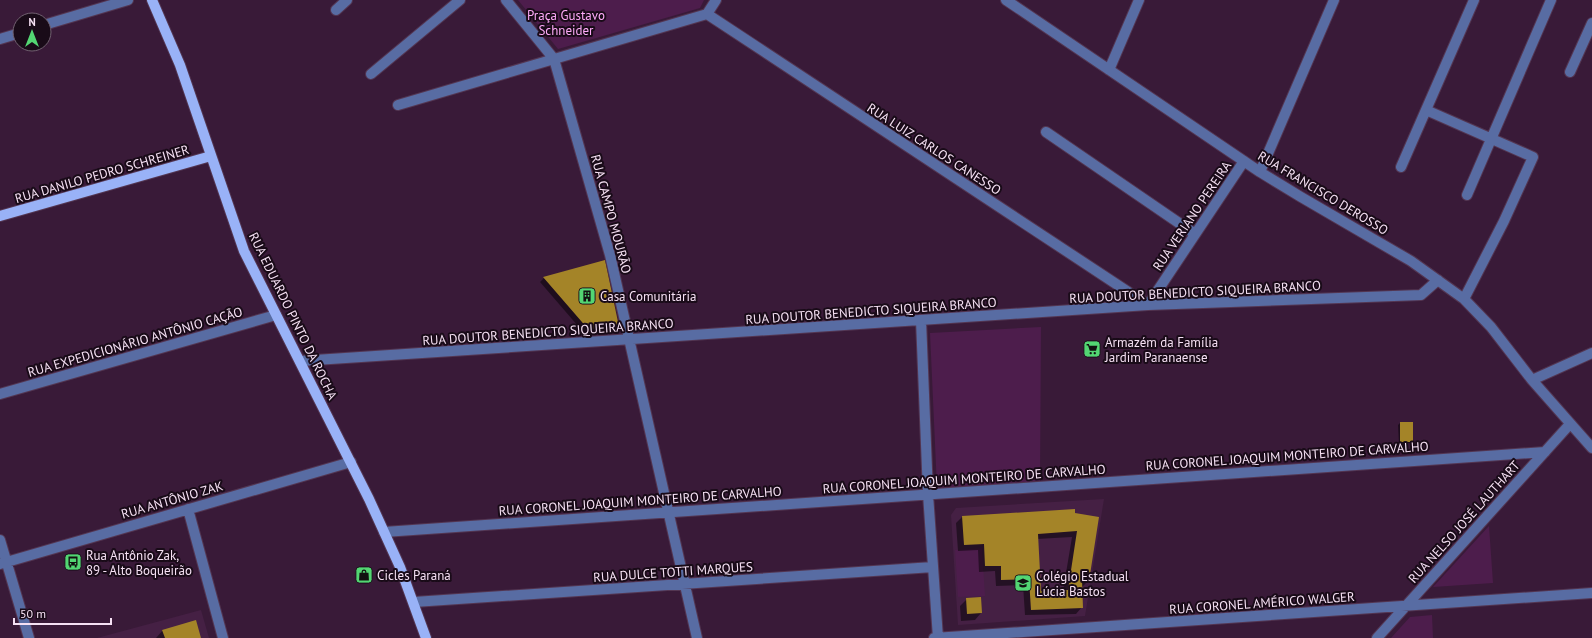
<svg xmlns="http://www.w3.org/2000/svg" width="1592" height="638" viewBox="0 0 1592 638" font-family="'PT Sans',sans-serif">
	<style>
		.built { fill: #452044 }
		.green { fill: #4d1d4c }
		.shadow { fill: #0007; fill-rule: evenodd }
		.building { fill: #a48428; fill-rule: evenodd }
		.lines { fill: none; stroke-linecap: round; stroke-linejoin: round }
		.minor-casing { stroke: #533652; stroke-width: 12 }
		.major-casing { stroke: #533652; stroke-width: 12 }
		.minor { stroke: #586ca3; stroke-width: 10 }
		.major { stroke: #99b2f7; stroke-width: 10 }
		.labels { text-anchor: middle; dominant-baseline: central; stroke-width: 4; stroke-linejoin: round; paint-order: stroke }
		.park-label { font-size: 13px; fill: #feabf9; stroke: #190b18 }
		.street-label { font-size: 13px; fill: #f6e1f4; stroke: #190b18 }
		.poi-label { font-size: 13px; fill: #f6e1f4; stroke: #190b18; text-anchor: start }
	</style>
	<rect width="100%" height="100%" fill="#391a38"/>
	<path class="built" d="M1104 499 1085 616 958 625 951 515 956 508Z
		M201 610 209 638H97Z"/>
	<path class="green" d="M518 0H704L700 8 558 49Z
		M1041 327 1040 481 937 488 930 333Z
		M1489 526 1493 583 1433 587Z
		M982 548 985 596 958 597 955 550Z
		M1432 615 1433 638H1391L1410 617Z"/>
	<path class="shadow" d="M544 278 616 325 607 332 584 333 540 282Z
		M1400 423 1412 441 1410 443 1399 444 1398 425Z
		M1074 510V514L1098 518 1088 581 1082 587V607L1076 614 1025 615 1023 585 996 586 995 571 979 572 978 550 958 551 956 523 962 517ZM1072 537 1063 591 1040 592 1037 539Z
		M967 599 981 613 975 620 961 621 960 606Z
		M163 630 200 638H156Z"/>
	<path class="building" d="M605 260 618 322 617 325 612 328 588 329 543 277Z
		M1400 422H1413V442H1400Z
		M1075 509V513L1099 517 1089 581 1082 580 1083 608 1031 610 1029 579 1001 580V566H985L984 544 964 545 962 516ZM1077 531 1068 590 1041 591 1038 534Z
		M981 597 982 613 967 614 966 598Z
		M196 620 201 638H165L162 630Z"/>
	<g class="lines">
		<g class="minor-casing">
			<path id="minor" d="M506 0 554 59 610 255 697 638
				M1006 0 1260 172 1301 197 1411 261 1464 299 1491 327 1532 380 1592 448
				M336 10 347 0
				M707 14 1148 305 1244 161
				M44 25 128 0
				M0 39 20 33
				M1109 70 1139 0
				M1570 72 1592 23
				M371 74 460 0
				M398 105 707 14 716 0
				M1426 110 1533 157 1504 221 1464 299
				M1046 132 1195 234
				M1401 167 1474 0
				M1260 172 1334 0
				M1467 195 1551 0
				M921 320 928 494 938 638
				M300 361 1148 305 1421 295 1438 280
				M1532 380 1592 353
				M0 394 276 315
				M188 509 223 638
				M384 532 1545 452
				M0 540 29 638
				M0 564 351 462
				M414 602 933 567
				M934 638 1592 593
				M1377 638 1570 424"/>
		</g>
		<g class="major-casing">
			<path id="major" d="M152 0 180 65 244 251 369 499 400 567 426 638
				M0 216 211 156"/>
		</g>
		<use href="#minor" class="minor"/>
		<use href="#major" class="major"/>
	</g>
	<defs>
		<g id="building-square" transform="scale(0.9)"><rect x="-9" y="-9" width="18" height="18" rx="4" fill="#53d673" stroke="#190b18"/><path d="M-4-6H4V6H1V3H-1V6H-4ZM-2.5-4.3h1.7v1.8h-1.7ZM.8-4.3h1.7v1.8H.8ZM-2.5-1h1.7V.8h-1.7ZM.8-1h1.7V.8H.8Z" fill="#111"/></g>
		<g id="supermarket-square" transform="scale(0.9)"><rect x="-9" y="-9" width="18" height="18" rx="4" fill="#53d673" stroke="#190b18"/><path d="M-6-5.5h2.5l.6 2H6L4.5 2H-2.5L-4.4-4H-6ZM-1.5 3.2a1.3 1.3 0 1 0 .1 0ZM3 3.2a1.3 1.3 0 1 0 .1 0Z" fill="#111"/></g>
		<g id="bus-square" transform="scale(0.9)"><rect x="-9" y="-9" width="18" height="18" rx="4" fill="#53d673" stroke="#190b18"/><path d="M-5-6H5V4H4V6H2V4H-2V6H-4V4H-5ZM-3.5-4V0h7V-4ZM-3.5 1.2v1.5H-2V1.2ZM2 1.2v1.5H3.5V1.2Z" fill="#111"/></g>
		<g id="shop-square" transform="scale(0.9)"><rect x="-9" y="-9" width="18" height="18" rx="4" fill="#53d673" stroke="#190b18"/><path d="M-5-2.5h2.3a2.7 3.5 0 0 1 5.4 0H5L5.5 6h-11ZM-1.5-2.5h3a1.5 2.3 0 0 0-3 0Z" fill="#111"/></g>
		<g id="school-square" transform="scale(0.9)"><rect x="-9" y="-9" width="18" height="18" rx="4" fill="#53d673" stroke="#190b18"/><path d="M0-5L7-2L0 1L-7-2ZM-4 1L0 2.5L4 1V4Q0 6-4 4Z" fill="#111"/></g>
	</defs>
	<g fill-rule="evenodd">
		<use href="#building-square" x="587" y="296"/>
		<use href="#supermarket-square" x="1092" y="349"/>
		<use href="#bus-square" x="73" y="562"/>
		<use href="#shop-square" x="364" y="575"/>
		<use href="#school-square" x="1023" y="583"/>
	</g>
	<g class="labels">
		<g class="park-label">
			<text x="566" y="15">Praça Gustavo<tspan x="566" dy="15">Schneider</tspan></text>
		</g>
		<g class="street-label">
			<text transform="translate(934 149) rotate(33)">RUA LUIZ CARLOS CANESSO</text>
			<text transform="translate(102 174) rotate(-16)">RUA DANILO PEDRO SCHREINER</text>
			<text transform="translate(1323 193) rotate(31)">RUA FRANCISCO DEROSSO</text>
			<text transform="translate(611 214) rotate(75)">RUA CAMPO MOURÃO</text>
			<text transform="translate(1192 216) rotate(-56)">RUA VERIANO PEREIRA</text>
			<text transform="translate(1195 292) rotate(-3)">RUA DOUTOR BENEDICTO SIQUEIRA BRANCO</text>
			<text transform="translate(871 311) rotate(-4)">RUA DOUTOR BENEDICTO SIQUEIRA BRANCO</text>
			<text transform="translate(293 316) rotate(64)">RUA EDUARDO PINTO DA ROCHA</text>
			<text transform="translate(548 332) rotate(-4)">RUA DOUTOR BENEDICTO SIQUEIRA BRANCO</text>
			<text transform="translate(135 342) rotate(-16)">RUA EXPEDICIONÁRIO ANTÔNIO CAÇÃO</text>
			<text transform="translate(1287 456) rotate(-4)">RUA CORONEL JOAQUIM MONTEIRO DE CARVALHO</text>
			<text transform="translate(964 479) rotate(-4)">RUA CORONEL JOAQUIM MONTEIRO DE CARVALHO</text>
			<text transform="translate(172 500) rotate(-16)">RUA ANTÔNIO ZAK</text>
			<text transform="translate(640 501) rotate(-4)">RUA CORONEL JOAQUIM MONTEIRO DE CARVALHO</text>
			<text transform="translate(1464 522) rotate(-48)">RUA NELSO JOSÉ LAUTHART</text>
			<text transform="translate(673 572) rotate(-4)">RUA DULCE TOTTI MARQUES</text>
			<text transform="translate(1262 603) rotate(-4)">RUA CORONEL AMÉRICO WALGER</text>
		</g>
		<g class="poi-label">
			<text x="600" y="296">Casa Comunitária</text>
			<text x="1105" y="342">Armazém da Família<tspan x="1105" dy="15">Jardim Paranaense</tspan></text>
			<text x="86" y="555">Rua Antônio Zak,<tspan x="86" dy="15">89 - Alto Boqueirão</tspan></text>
			<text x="377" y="575">Cicles Paraná</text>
			<text x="1036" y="576">Colégio Estadual<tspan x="1036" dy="15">Lúcia Bastos</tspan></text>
		</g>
	</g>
	<g transform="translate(32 32)"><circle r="19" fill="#190b18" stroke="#716170"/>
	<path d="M0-3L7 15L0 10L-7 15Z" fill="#53d673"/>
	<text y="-6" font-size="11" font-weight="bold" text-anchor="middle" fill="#f6e1f4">N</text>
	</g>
	<path d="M14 618v6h97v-6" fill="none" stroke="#f6e1f4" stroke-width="2"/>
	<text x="20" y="618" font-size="12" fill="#f6e1f4" stroke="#190b18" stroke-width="3" paint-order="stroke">50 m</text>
</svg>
